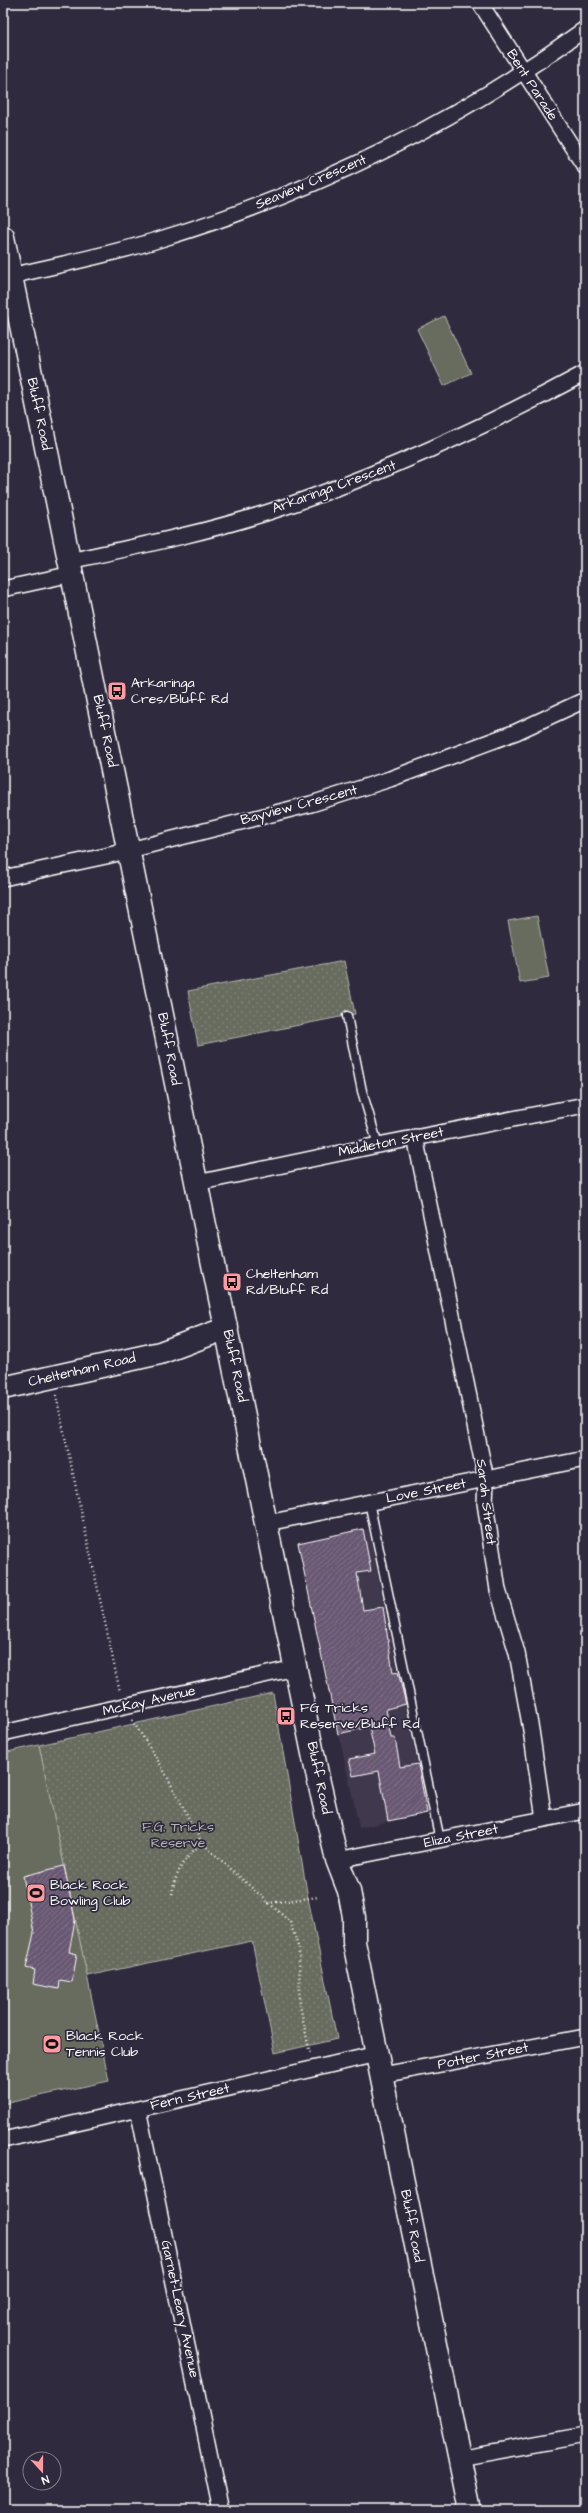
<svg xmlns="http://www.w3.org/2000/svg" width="588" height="2513" viewBox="0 0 588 2513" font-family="'Architects Daughter',sans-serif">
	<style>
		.built { fill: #40384d }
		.green { fill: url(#green-dots); stroke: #b4b6af }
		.pitch { fill: #686c5f; stroke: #b4b6af }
		.building { fill: url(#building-hatch); stroke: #fff }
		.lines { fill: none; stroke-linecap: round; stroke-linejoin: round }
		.lane-casing { stroke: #fff; stroke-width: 11 }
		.street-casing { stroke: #fff; stroke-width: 18 }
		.secondary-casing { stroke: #fff; stroke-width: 25 }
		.path { stroke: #fff; stroke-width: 2.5; stroke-dasharray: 1 3; stroke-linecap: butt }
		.lane { stroke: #2f2a3d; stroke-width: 8 }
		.street { stroke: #2f2a3d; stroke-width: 15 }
		.secondary { stroke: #2f2a3d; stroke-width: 22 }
		.labels { text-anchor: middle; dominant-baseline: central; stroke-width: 3.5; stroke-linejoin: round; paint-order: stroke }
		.street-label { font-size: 14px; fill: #fff; stroke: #2f2a3d }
		.poi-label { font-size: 14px; fill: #fff; stroke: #2f2a3d; text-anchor: start }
		.park-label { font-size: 14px; fill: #b4b6af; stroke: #2f2a3d }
	</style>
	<defs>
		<pattern id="green-dots" width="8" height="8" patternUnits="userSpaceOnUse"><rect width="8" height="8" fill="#686c5f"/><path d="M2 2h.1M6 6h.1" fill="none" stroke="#7f8277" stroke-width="1.8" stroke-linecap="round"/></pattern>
		<pattern id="building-hatch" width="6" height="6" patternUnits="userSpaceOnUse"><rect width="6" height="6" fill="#695973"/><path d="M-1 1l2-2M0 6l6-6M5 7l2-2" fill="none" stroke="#807288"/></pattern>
	</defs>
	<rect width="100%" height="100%" fill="#2f2a3d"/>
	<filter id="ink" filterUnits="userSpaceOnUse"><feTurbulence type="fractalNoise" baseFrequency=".025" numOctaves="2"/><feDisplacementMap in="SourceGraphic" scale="8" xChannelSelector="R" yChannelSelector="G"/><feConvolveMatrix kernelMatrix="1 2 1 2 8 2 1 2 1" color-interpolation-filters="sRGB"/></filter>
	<g filter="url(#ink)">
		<path class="built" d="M368 1529 428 1813 359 1828 298 1543Z"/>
		<path class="green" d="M344 961 355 1014 198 1045 188 991Z
			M273 1693 308 1898 337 2039 275 2053 252 1941 87 1976 39 1745Z"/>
		<path class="pitch" d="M444 316 471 373 444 386 417 329Z
			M537 916 549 978 520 983 508 921Z
			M39 1745 109 2081 3 2104V1753Z"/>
		<path class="building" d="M363 1529 371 1571 357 1573 363 1610 383 1607 393 1673 398 1672 406 1704 386 1709 391 1738H395L400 1767 418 1764 427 1813 388 1821 379 1771 353 1776 349 1759 375 1754 369 1727 338 1734 298 1543Z
			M64 1866 75 1920 69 1952 77 1954 72 1982 60 1980 59 1989 33 1984 35 1970 26 1968 34 1933 23 1876Z"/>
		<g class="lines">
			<g class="lane-casing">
				<path id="lane" d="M347 1016 362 1091 378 1145
					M369 1502 440 1840"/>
			</g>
			<g class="street-casing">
				<path id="street" d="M480 3 585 167
					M11 276C62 264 114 254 164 238 314 192 458 121 585 29
					M3 308 17 305
					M69 561C140 546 213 531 281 508 386 472 487 426 585 373
					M3 589 72 574
					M3 878 106 856 311 804 390 779 516 732 585 700
					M415 1137 486 1479 485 1503 498 1590 517 1653 531 1730 544 1819
					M197 1183 378 1145 585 1105
					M267 1523 585 1459
					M3 1733 295 1668
					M337 1860 585 1811
					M382 2075 585 2037
					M138 2109 221 2510
					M3 2140 377 2054
					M459 2458 585 2435"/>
			</g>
			<g class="secondary-casing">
				<path id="secondary" d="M3 237 318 1778 337 1860 349 1891 354 1917V1942L470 2510
					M3 1388 160 1353 227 1328"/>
			</g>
			<path class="path" d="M56 1395 120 1692
				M132 1720 162 1767 202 1843 290 1922 299 1949 300 2005 310 2054
				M172 1894C176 1871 184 1858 202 1843
				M268 1903 319 1897"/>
			<use href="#lane" class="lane"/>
			<use href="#street" class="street"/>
			<use href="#secondary" class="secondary"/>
		</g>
	</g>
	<defs>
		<g id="bus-square" transform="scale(1)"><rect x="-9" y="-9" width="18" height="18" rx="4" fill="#ff9aa2" stroke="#2f2a3d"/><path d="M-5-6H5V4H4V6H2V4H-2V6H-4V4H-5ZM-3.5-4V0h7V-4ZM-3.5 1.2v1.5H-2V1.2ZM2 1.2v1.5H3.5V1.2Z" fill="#111"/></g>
		<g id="stadium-square" transform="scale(1)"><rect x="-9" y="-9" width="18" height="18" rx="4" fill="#ff9aa2" stroke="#2f2a3d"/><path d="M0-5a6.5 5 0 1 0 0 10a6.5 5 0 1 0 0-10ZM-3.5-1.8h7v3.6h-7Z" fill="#111"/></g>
	</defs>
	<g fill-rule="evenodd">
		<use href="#bus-square" x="117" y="691"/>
		<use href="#bus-square" x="232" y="1282"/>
		<use href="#bus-square" x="286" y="1716"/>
		<use href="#stadium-square" x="36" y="1893"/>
		<use href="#stadium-square" x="52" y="2044"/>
	</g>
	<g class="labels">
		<g class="street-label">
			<text transform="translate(532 85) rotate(57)">Bent Parade</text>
			<text transform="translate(311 182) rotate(-23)">Seaview Crescent</text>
			<text transform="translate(39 414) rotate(78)">Bluff Road</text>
			<text transform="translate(334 487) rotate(-20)">Arkaringa Crescent</text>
			<text transform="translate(105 731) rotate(78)">Bluff Road</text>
			<text transform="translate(299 805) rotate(-15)">Bayview Crescent</text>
			<text transform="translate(169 1049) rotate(79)">Bluff Road</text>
			<text transform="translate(391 1142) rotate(-11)">Middleton Street</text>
			<text transform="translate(235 1366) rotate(78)">Bluff Road</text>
			<text transform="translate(82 1370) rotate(-13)">Cheltenham Road</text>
			<text transform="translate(426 1491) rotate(-11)">Love Street</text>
			<text transform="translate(486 1502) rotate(83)">Sarah Street</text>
			<text transform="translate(149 1701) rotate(-13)">McKay Avenue</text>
			<text transform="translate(319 1778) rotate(78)">Bluff Road</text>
			<text transform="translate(461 1836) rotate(-11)">Eliza Street</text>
			<text transform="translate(483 2056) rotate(-11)">Potter Street</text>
			<text transform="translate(190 2097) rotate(-13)">Fern Street</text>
			<text transform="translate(412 2226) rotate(79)">Bluff Road</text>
			<text transform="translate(180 2309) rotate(78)">Garnet-Leary Avenue</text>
		</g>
		<g class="poi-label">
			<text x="131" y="683">Arkaringa<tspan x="131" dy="16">Cres/Bluff Rd</tspan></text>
			<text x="246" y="1274">Cheltenham<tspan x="246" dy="16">Rd/Bluff Rd</tspan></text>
			<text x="300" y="1708">FG Tricks<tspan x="300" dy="16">Reserve/Bluff Rd</tspan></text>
			<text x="50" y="1885">Black Rock<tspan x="50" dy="16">Bowling Club</tspan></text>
			<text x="66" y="2036">Black Rock<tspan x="66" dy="16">Tennis Club</tspan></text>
		</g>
		<g class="park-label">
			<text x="178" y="1827">F.G. Tricks<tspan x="178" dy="16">Reserve</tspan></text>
		</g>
	</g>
	<rect width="588" height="2513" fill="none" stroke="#2f2a3d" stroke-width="16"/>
	<rect x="8" y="8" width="572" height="2497" fill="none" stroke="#fff" stroke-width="1.5" filter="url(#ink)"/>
	<g transform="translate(42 2471) rotate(159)"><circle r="19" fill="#2f2a3d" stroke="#827f8b"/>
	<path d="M0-3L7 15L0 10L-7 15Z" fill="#ff9aa2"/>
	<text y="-6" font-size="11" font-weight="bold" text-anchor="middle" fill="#ffffff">N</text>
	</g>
</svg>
